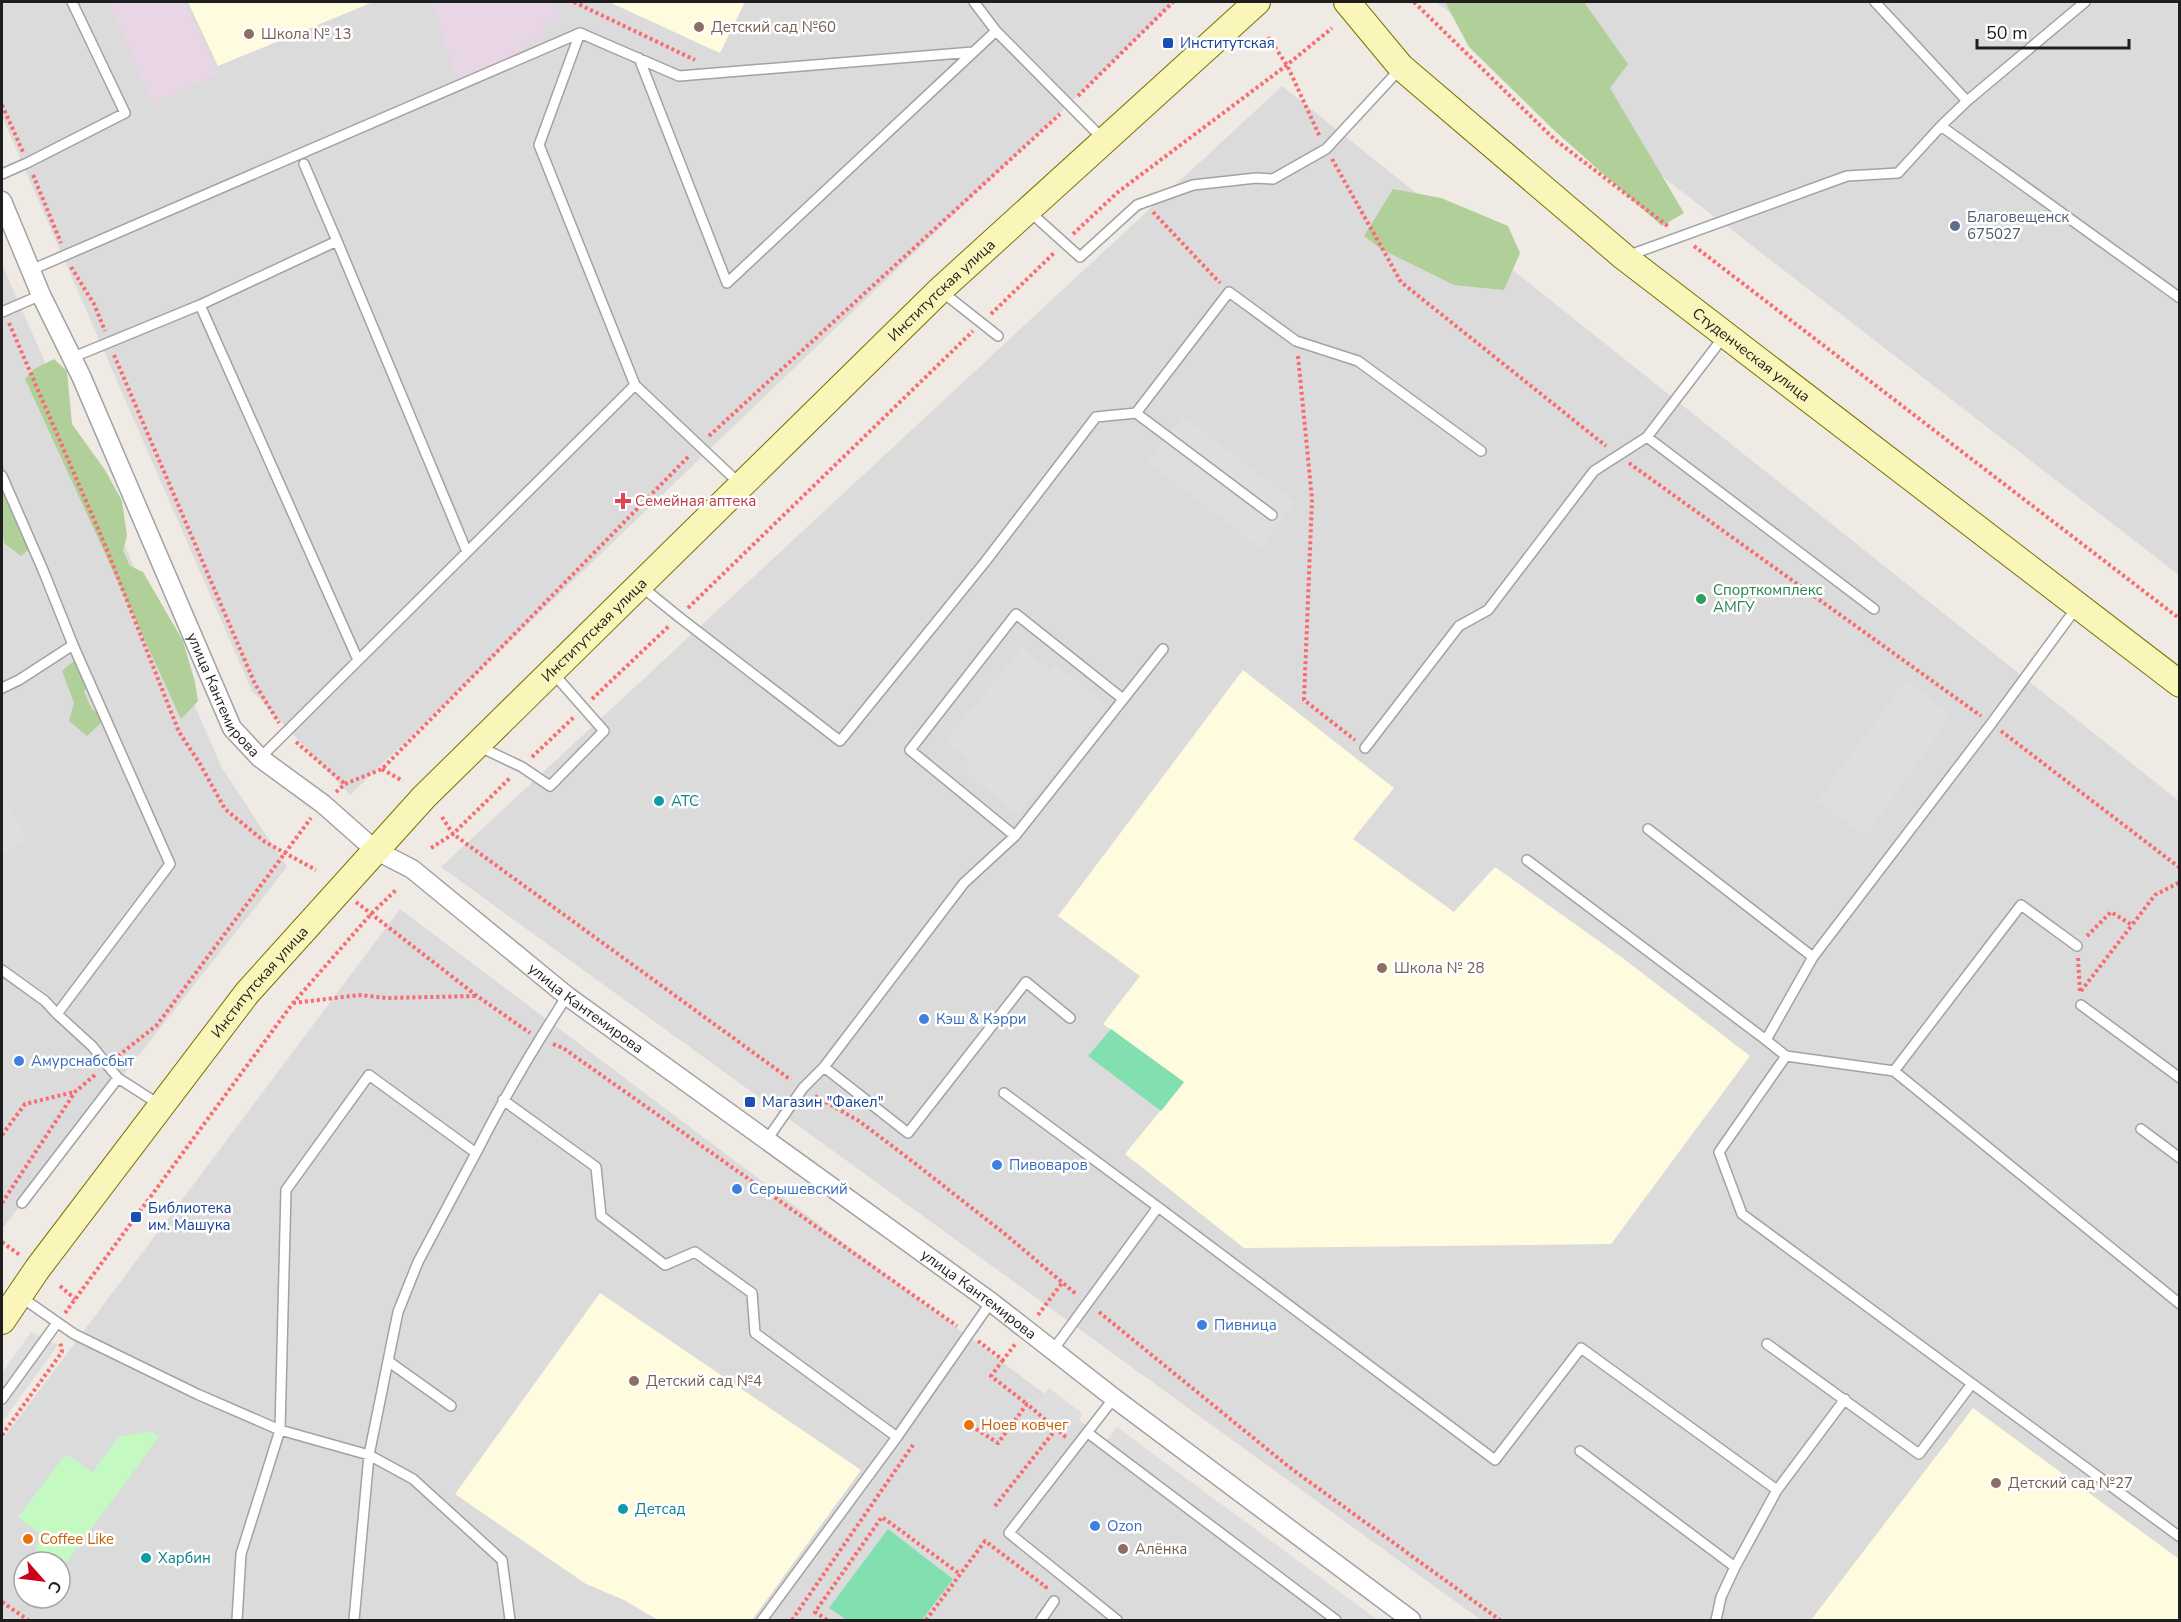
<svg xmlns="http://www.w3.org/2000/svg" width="2181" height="1622" viewBox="0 0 2181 1622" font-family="'Nunito Sans',sans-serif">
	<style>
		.residential { fill: #dcdbdb; fill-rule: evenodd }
		.industrial { fill: #e8d6e7 }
		.education { fill: #fffbde }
		.forest { fill: #b0cf99 }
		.park { fill: #c4fac1 }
		.pitch { fill: #82dfaf }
		.parking { fill: #dedede }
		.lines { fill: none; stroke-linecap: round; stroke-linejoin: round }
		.lane-casing { stroke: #a2a2a2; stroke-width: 12 }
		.street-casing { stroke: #a2a2a2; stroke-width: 21 }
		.secondary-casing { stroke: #767404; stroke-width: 28 }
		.path { stroke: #fa6a6e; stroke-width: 4; stroke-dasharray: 3 3; stroke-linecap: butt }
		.lane { stroke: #fff; stroke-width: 9 }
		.street { stroke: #fff; stroke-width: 18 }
		.secondary { stroke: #faf5b8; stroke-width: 26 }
		.education-dot { fill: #8d6e63; stroke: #fff; stroke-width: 2 }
		.transit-dot { fill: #1a4fb4; stroke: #fff; stroke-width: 2 }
		.service-dot { fill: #5c6f8a; stroke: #fff; stroke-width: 2 }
		.health-dot { fill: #e0444e; stroke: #fff; stroke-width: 2 }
		.leisure-dot { fill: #2e9e5b; stroke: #fff; stroke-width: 2 }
		.culture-dot { fill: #0f9aa8; stroke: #fff; stroke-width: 2 }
		.shop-dot { fill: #3f7fe0; stroke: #fff; stroke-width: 2 }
		.food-dot { fill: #e8710a; stroke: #fff; stroke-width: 2 }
		.labels { text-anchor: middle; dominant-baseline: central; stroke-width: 5; stroke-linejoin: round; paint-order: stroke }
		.education-label { font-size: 15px; fill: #785e54; stroke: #fff; text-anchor: start }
		.transit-label { font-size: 15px; fill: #164399; stroke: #fff; text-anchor: start }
		.service-label { font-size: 15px; fill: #4e5e75; stroke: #fff; text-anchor: start }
		.street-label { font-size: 15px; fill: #1e1e1e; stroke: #fff }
		.health-label { font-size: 15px; fill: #be3a42; stroke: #fff; text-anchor: start }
		.leisure-label { font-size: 15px; fill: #27864d; stroke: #fff; text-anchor: start }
		.culture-label { font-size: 15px; fill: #0d838f; stroke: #fff; text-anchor: start }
		.shop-label { font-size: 15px; fill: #366cbe; stroke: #fff; text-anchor: start }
		.food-label { font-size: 15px; fill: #c56008; stroke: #fff; text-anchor: start }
	</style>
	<rect width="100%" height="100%" fill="#efeae4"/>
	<path class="residential" d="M2 2H1175L350 795 252 691 2 117Z
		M1436 2H2179V575Z
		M1282 86 2179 801V1620H1481L441 867Z
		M2 264 222 768 287 867 2 1229Z
		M400 909 1345 1620H2V1440ZM24 1562H60V1598H24Z"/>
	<path class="industrial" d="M109 2H185L217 74 153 103Z
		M430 2H552L561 16 542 24 545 35 520 47 523 60 460 91 433 2Z"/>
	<path class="education" d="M188 2H373L218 66Z
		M609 2H745L720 53Z
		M1243 670 1394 788 1353 839 1454 912 1495 867 1624 959 1750 1056 1611 1244 1244 1248 1125 1154 1184 1082 1103 1024 1140 976 1058 916Z
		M600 1293 861 1470 752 1620H658L624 1600 586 1584 455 1494Z
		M1973 1408 2179 1559V1620H1811Z"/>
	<path class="forest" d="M1445 2H1584L1628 64 1610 88 1684 213 1662 226 1556 132 1469 47Z
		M1393 189 1441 198 1508 226 1520 253 1504 290 1454 285 1381 249 1364 236Z
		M54 359 67 371 72 424 105 470 122 501 127 536 123 550 130 566 143 572 183 641 195 682 198 701 181 719 25 379 34 369Z
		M2 463 35 544 21 556 4 543 2 528Z
		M75 660 91 679 84 692 92 709 106 718 87 736 69 721 74 703 62 671Z"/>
	<path class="park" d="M149 1431 159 1437 60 1571V1562H35L37 1544 43 1536 18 1517 66 1454 92 1472 119 1437Z"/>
	<path class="pitch" d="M1111 1029 1184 1082 1161 1111 1088 1056Z
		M888 1529 953 1579 922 1620H847L829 1608Z"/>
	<path class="parking" d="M1183 416 1295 502 1260 548 1148 462Z
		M1022 647 1050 671 1056 664 1107 706 1018 815 965 771 971 762 946 741Z
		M1906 680 1951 715 1866 836 1817 801Z
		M5 799 27 837 2 855V801Z
		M31 1332 58 1345 2 1422V1373Z
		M1049 1388 1083 1414 1069 1433 1034 1407Z
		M1117 1427 1378 1620H1326L1100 1450Z"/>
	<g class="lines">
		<g class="lane-casing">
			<path id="lane" d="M974 2 996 31 1104 140
				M1875 2 1967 101
				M580 33 539 145 635 385
				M639 58 727 283 996 31
				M1941 126 2180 298
				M304 164 337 241 200 305 358 660
				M2 174 27 163 125 113 72 2
				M1030 212 1080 257 1137 205 1193 185 1256 178 1273 179 1326 149 1400 69
				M337 241 467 552
				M1627 256 1847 176 1898 173 1941 126 1967 101 2085 2
				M31 270 580 33 679 76 973 52
				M941 291 998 336
				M2 312 41 295
				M71 358 200 305
				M1136 413 1229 292 1296 341 1358 361 1481 451
				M1647 437 1874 609
				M2 476 43 570 73 645 170 864 57 1014 92 1046 118 1078 160 1105
				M642 587 679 617 840 741 985 562 1096 417 1136 413 1272 515
				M2077 607 1991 724 1813 957 1766 1040 1786 1056 1894 1071 2021 905 2077 946
				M2 688 19 680 73 645
				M480 747 522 767 550 786 604 731 553 673
				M1365 748 1459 626 1488 610 1594 471 1647 437 1725 335
				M260 758 635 385 740 484
				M1648 829 1813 957
				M1015 836 910 750 1016 614 1123 699
				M1527 860 1766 1040
				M2 970 45 1001 57 1014
				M2081 1005 2180 1078
				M1786 1056 1719 1152 1742 1214 2180 1537
				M824 1067 908 1133 1026 982 1070 1018
				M1894 1071 2180 1304
				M1004 1093 1158 1207
				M503 1100 596 1167 601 1216 665 1265 695 1252 752 1293 755 1333 897 1437
				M2141 1129 2180 1158
				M766 1141 803 1088 824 1067 964 883 1015 836 1163 649
				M476 1153C503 1099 534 1047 567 996
				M22 1203 118 1078
				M21 1297 74 1334 197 1394 280 1430 369 1455 413 1479 502 1560 510 1620
				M1767 1344 1919 1454 1971 1385
				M1053 1350 1158 1207 1495 1460 1581 1348 1777 1490
				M1114 1398 1009 1533 1117 1620
				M2 1399 57 1323
				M1088 1433 1336 1620
				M1580 1451 1735 1567
				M237 1620 241 1554 280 1430 286 1190 369 1075 476 1153 418 1262 398 1312 388 1361
				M354 1620 369 1455 388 1361 451 1406
				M762 1620 897 1437 991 1302
				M1041 1620 1054 1601
				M1716 1620 1721 1597 1735 1567 1777 1490 1845 1399"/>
		</g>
		<g class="street-casing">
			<g id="street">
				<path id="s1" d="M2 201 41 295 81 376 232 728 260 758 323 804 375 850 412 869 567 996 991 1302 1114 1398 1411 1620"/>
			</g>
		</g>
		<g class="secondary-casing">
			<g id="secondary">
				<path id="s2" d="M1347 2 1401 67 1624 257 2180 684"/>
				<path id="s3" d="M2 1321 38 1268 247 993 424 797 940 290 1257 2"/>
			</g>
		</g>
		<path class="path" d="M574 2 695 60
			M1414 2 1554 139 1669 227
			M1268 37 1287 65 1320 137
			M1078 96 1173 2
			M2 105 23 152
			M1332 159 1401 282 1606 446
			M33 175 61 243
			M1153 212 1220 283
			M1073 234 1118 192 1287 65 1332 28
			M1694 246 2180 619
			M71 267 94 304 105 331
			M991 314 1055 252
			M9 323 105 545 179 732 200 764 225 809 265 842 316 870
			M114 355 255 684 279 723
			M1298 356 1312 499 1304 700 1355 740
			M709 436 1060 114
			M1629 463 1981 716
			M688 608 973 331
			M592 699 669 626
			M2001 731 2180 868
			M296 742 345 784
			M532 757 574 717
			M382 769 403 781
			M336 792 345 784 382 769 689 456
			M442 817 453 834 791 1080
			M431 848 453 834 511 777
			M356 902 477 996 530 1033
			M2087 936 2111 912 2132 925 2155 895 2180 882
			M2078 958 2080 993
			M2081 991 2132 925
			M293 1003 360 995 386 998 477 996
			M553 1044 563 1048 957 1326
			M118 1056 157 1025 311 818
			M815 1096 859 1121 908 1158 1005 1234 1076 1294
			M2 1135 25 1104 74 1092
			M2 1203 75 1092 96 1074
			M2 1242 20 1255
			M60 1286 75 1299
			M1099 1312 1289 1467 1500 1620
			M65 1313 293 1003 371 914 397 889
			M1038 1315 1062 1283
			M978 1341 1003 1360 1016 1343
			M1003 1360 991 1376 1027 1404
			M976 1429 998 1443 1027 1404 1056 1429
			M2 1435 62 1352 60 1341
			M995 1506 1056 1429 1067 1438
			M2 1602 28 1620
			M792 1620 913 1445
			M827 1620 815 1612 882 1517 960 1574
			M926 1620 985 1541 1046 1587 1044 1590"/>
		<use href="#lane" class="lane"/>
		<use href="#street" class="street"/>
		<use href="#secondary" class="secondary"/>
	</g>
	<g class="education-dot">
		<circle cx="699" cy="27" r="6"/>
		<circle cx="249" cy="34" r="6"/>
		<circle cx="1382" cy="968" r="6"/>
		<circle cx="634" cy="1381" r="6"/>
		<circle cx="1996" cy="1483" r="6"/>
		<circle cx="1123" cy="1549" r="6"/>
	</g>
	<g class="transit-dot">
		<rect x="1162" y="37" width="12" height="12" rx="3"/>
		<rect x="744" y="1096" width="12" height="12" rx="3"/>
		<rect x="130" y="1211" width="12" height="12" rx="3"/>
	</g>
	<circle class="service-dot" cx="1955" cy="226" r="6"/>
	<path class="health-dot" d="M620 492h6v6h6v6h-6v6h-6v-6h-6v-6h6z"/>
	<circle class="leisure-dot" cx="1701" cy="599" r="6"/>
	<g class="culture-dot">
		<circle cx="659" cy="801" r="6"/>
		<circle cx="623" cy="1509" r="6"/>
		<circle cx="146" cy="1558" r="6"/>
	</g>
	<g class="shop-dot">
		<circle cx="924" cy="1019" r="6"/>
		<circle cx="19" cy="1061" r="6"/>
		<circle cx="997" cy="1165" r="6"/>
		<circle cx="737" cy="1189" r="6"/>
		<circle cx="1202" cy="1325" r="6"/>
		<circle cx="1095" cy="1526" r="6"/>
	</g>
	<g class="food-dot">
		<circle cx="969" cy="1425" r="6"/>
		<circle cx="28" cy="1539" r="6"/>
	</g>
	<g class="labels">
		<g class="education-label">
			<text x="711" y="27">Детский сад №60</text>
			<text x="261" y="34">Школа № 13</text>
			<text x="1394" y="968">Школа № 28</text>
			<text x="646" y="1381">Детский сад №4</text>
			<text x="2008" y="1483">Детский сад №27</text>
			<text x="1135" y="1549">Алёнка</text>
		</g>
		<g class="transit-label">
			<text x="1180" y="43">Институтская</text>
			<text x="762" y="1102">Магазин "Факел"</text>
			<text x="148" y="1208">Библиотека<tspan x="148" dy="17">им. Машука</tspan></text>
		</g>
		<g class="service-label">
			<text x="1967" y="217">Благовещенск<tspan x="1967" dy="17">675027</tspan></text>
		</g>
		<g class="street-label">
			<text stroke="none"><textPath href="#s3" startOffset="1398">Институтская улица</textPath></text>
			<text stroke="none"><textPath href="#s2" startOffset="538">Студенческая улица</textPath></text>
			<text stroke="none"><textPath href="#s3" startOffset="912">Институтская улица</textPath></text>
			<text stroke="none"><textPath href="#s1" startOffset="542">улица Кантемирова</textPath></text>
			<text stroke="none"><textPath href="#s3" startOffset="426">Институтская улица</textPath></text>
			<text stroke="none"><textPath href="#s1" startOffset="1028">улица Кантемирова</textPath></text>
			<text stroke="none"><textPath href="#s1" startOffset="1514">улица Кантемирова</textPath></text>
		</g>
		<g class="health-label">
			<text x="635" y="501">Семейная аптека</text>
		</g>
		<g class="leisure-label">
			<text x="1713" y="590">Спорткомплекс<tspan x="1713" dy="17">АМГУ</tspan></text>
		</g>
		<g class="culture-label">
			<text x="671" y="801">АТС</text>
			<text x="635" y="1509">Детсад</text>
			<text x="158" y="1558">Харбин</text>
		</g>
		<g class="shop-label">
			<text x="936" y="1019">Кэш &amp; Кэрри</text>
			<text x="31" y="1061">Амурснабсбыт</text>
			<text x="1009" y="1165">Пивоваров</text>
			<text x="749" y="1189">Серышевский</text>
			<text x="1214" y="1325">Пивница</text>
			<text x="1107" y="1526">Ozon</text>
		</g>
		<g class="food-label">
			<text x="981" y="1425">Ноев ковчег</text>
			<text x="40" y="1539">Coffee Like</text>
		</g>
	</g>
	<rect width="2181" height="1622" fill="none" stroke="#1e1e1e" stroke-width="6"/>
	<g transform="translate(42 1580) rotate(118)"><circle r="28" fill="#ffffff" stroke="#a5a5a5" stroke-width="1.5"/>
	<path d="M0-4.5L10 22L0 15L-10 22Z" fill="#cd001a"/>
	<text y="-9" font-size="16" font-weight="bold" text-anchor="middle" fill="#1e1e1e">С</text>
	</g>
	<path d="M1977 39v9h152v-9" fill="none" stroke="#1e1e1e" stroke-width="3"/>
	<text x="1986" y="39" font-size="18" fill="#1e1e1e" stroke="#ffffff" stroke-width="4.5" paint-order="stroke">50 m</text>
</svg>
